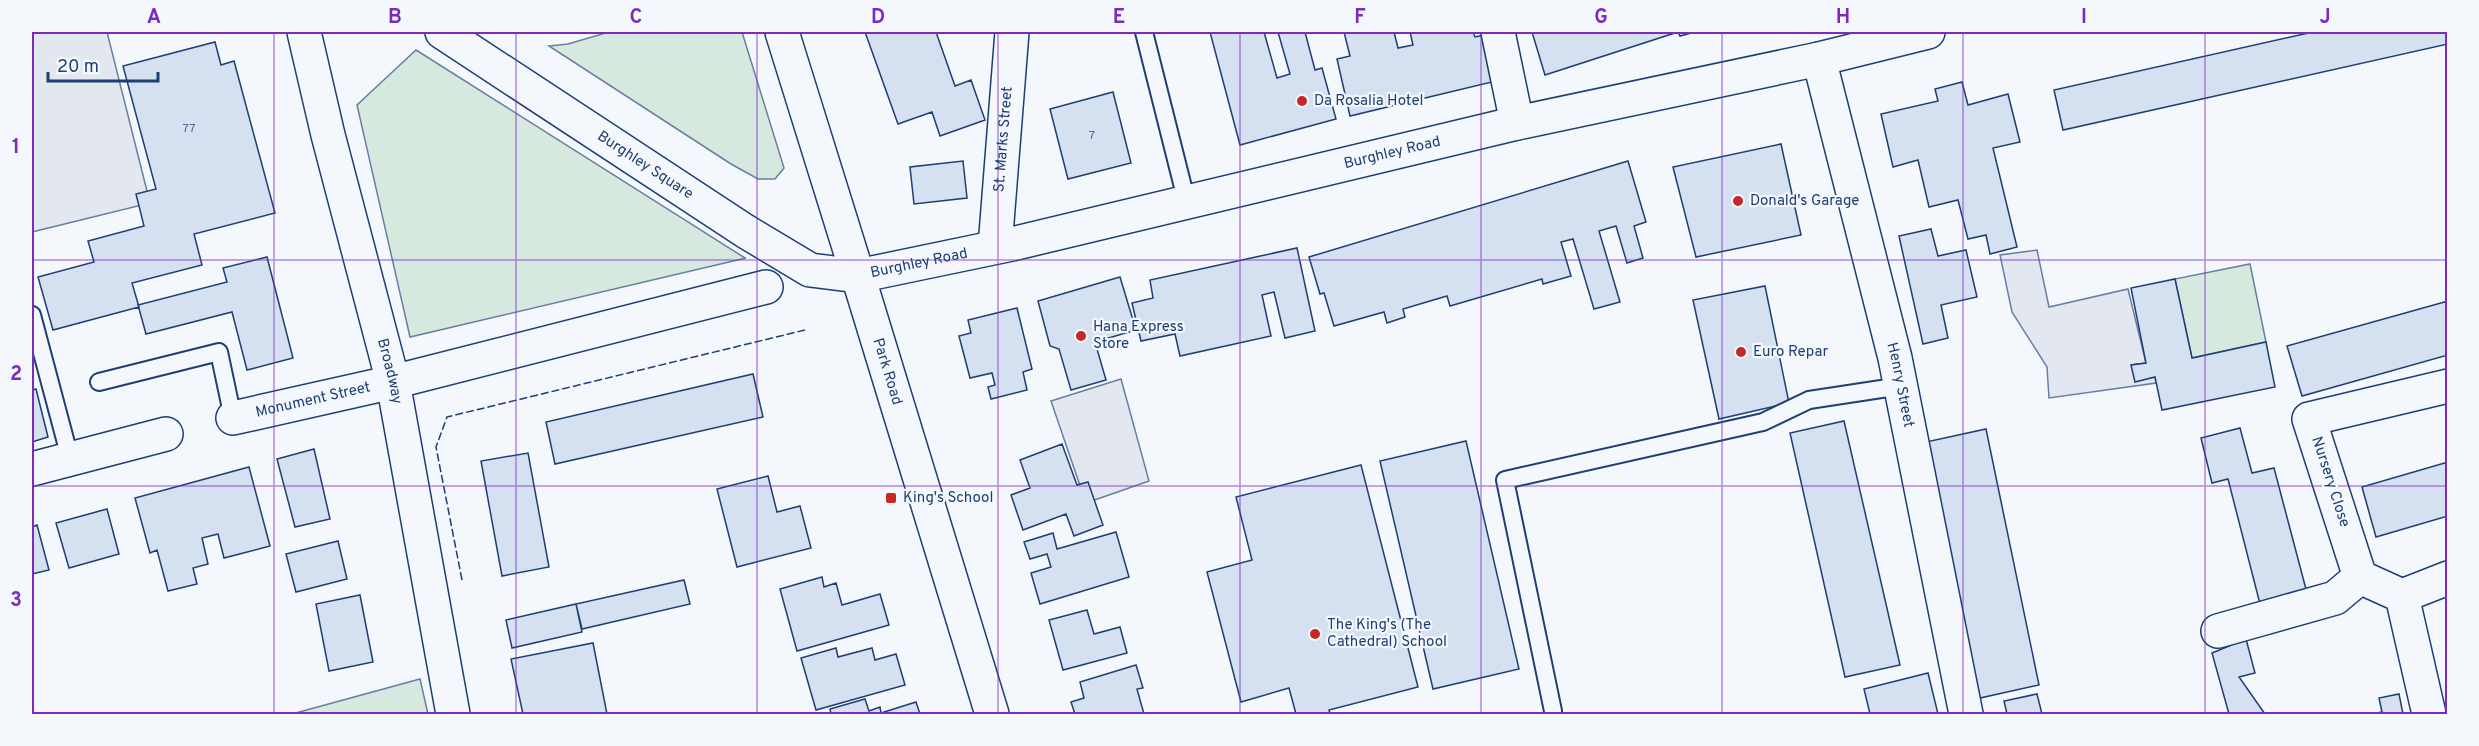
<svg xmlns="http://www.w3.org/2000/svg" width="2479" height="746" viewBox="0 0 2479 746" font-family="Overpass,sans-serif">
	<style>
		.green { fill: #d7e8df; stroke: #687fa3; stroke-width: 1.5 }
		.parking { fill: #e3e8f0; stroke: #687fa3; stroke-width: 1.5 }
		.building { fill: #d5e0f0; stroke: #1d3f73; stroke-width: 1.5 }
		.lines { fill: none; stroke-linecap: round; stroke-linejoin: round }
		.service-casing { stroke: #1d3f73; stroke-width: 20 }
		.minor-casing { stroke: #1d3f73; stroke-width: 36 }
		.tertiary-casing { stroke: #1d3f73; stroke-width: 36 }
		.service { stroke: #f4f7fb; stroke-width: 16 }
		.minor { stroke: #f4f7fb; stroke-width: 33 }
		.tertiary { stroke: #f4f7fb; stroke-width: 33 }
		.fence { stroke: #1d3f73; stroke-width: 1.5; stroke-dasharray: 8 3; stroke-linecap: butt }
		.grid { fill: none; stroke: #7b2cbf; stroke-width: 1.5; stroke-opacity: 0.55 }
		.poi-dot { fill: #c62828; stroke: #f4f7fb; stroke-width: 2 }
		.labels { text-anchor: middle; dominant-baseline: central; stroke-width: 4.5; stroke-linejoin: round; paint-order: stroke }
		.number-label { font-size: 12px; fill: #4b6792 }
		.poi-label { font-size: 15px; fill: #1d3f73; stroke: #f4f7fb; text-anchor: start }
		.street-label { font-size: 15px; fill: #1d3f73; stroke: #f4f7fb }
		.neatline { fill: none; stroke: #7b2cbf; stroke-width: 2 }
		.grid-label { font-size: 20px; text-anchor: middle; font-weight: bold; fill: #7b2cbf }
	</style>
	<rect width="100%" height="100%" fill="#f4f7fb"/>
	<path class="green" d="M609 32H742L784 168 775 179H758L731 164 549 46 568 44Z
		M416 50 745 258H746L410 337 357 105Z
		M2250 264 2266 342 2192 358 2175 279Z
		M420 679 428 714H292Z"/>
	<path class="parking" d="M32 32H107L150 203 32 232Z
		M2037 250 2049 307 2128 289 2146 363 2132 365 2135 381 2155 377 2156 383 2049 398 2047 367 2012 312 2000 255Z
		M1121 379 1149 481 1086 503 1051 401Z"/>
	<path class="building" d="M865 32H936L955 86 971 80 985 120 940 136 932 112 898 124Z
		M1210 32H1264L1277 78 1290 74 1278 32H1305L1315 70 1322 68 1336 119 1240 145Z
		M1344 32H1394L1398 48 1413 45 1410 32H1473L1475 37 1485 35 1496 81 1350 116 1337 59 1350 56Z
		M1532 32H1695L1680 36 1678 32 1545 75Z
		M2313 32H2448V44L2063 130 2054 90Z
		M215 42 221 65 234 61 275 213 194 234 202 265 132 283 139 307 53 330 38 277 94 262 88 241 144 226 136 194 156 189 123 66Z
		M1962 82 1968 105 2008 94 2020 142 1993 148 2017 247 1990 254 1986 235 1968 239 1958 200 1929 207 1918 160 1893 167 1881 114 1938 101 1935 89Z
		M1113 92 1131 163 1068 179 1050 109Z
		M1781 144 1801 235 1696 257 1673 167Z
		M963 161 967 198 914 204 910 167Z
		M1628 161 1646 222 1634 226 1643 258 1627 263 1616 226 1599 231 1620 302 1594 309 1573 239 1561 242 1571 276 1543 284 1542 279 1450 306 1447 296 1403 309 1405 317 1387 323 1384 312 1334 326 1324 293 1320 294 1309 257Z
		M1931 229 1938 256 1966 250 1977 297 1941 305 1948 338 1923 344 1899 236Z
		M1297 248 1315 331 1285 338 1274 292 1262 295 1271 336 1180 356 1175 334 1141 341 1132 303 1153 298 1150 280Z
		M267 257 293 358 247 370 232 312 146 334 138 305 227 282 223 268Z
		M1120 277 1136 330 1095 342 1106 380 1071 390 1059 349 1050 346 1038 301Z
		M2175 279 2192 358 2266 342 2275 387 2162 410 2155 377 2135 382 2131 365 2146 363 2131 288Z
		M1765 286 1789 403 1719 419 1693 300Z
		M2448 301V355L2302 396 2287 346Z
		M1017 308 1032 369 1023 372 1027 390 991 399 988 387 995 385 992 373 970 378 959 336 971 333 968 320Z
		M753 374 763 417 555 464 546 422Z
		M36 389 48 437 32 442V390Z
		M1844 421 1900 665 1845 677 1790 433Z
		M2240 428 2252 473 2274 468 2307 593 2260 604 2228 479 2212 483 2201 438Z
		M1986 429 2039 685 1980 698 1926 442Z
		M1466 441 1519 669 1433 689 1380 461Z
		M1062 444 1077 485 1088 482 1103 525 1074 536 1066 514 1023 530 1011 495 1030 488 1020 460Z
		M314 449 330 519 295 527 277 459Z
		M528 453 549 567 502 576 481 461Z
		M2448 462V516L2376 537 2362 487Z
		M1361 465 1418 687 1329 710 1330 714H1296L1289 688 1241 702 1207 572 1252 560 1236 497Z
		M249 467 270 546 224 558 218 534 202 538 208 564 193 568 197 584 168 591 157 550 150 553 135 498Z
		M768 476 777 512 800 506 811 548 737 567 717 489Z
		M107 509 119 554 69 568 56 523Z
		M37 525 49 570 32 574V527Z
		M1116 532 1129 577 1040 604 1031 573 1051 567 1047 554 1030 559 1024 542 1053 533 1057 549Z
		M338 541 347 579 296 592 286 554Z
		M822 577 824 587 836 583 842 605 880 594 889 625 797 651 780 589Z
		M684 580 690 604 582 629 576 604Z
		M360 595 373 662 329 671 316 604Z
		M576 604 582 632 512 648 506 620Z
		M1087 610 1094 634 1120 627 1127 653 1063 670 1049 620Z
		M2246 639 2255 673 2239 677 2265 714H2229L2212 653Z
		M593 643 607 714H523L511 659Z
		M836 648 838 657 872 648 875 660 896 654 905 685 816 710 801 658Z
		M1136 665 1143 688 1137 689 1144 714H1075L1071 702 1084 698 1080 682Z
		M1928 673 1938 714H1870L1864 689Z
		M2037 694 2042 714H2007L2004 701Z
		M2399 694 2403 714H2371L2382 712 2379 698Z
		M865 699 869 711 880 707 881 713 916 702 920 714H831L830 709Z"/>
	<g class="lines">
		<g class="service-casing">
			<path id="service" d="M1144 32 1187 203
				M32 315 70 458
				M99 382 219 352 233 418
				M1553 711 1505 480 1763 422 1809 400 1901 386"/>
		</g>
		<g class="minor-casing">
			<g id="minor">
				<path d="M782 32 858 276"/>
				<path d="M1498 32 1517 123"/>
				<path id="s1" d="M1819 59 1895 358 1966 714"/>
				<path id="s2" d="M995 247 1012 32"/>
				<path id="s3" d="M233 418 393 382 766 287"/>
				<path d="M32 469 166 434"/>
				<path d="M2402 596 2448 578"/>
				<path d="M2218 631 2335 598 2360 577"/>
				<path d="M2429 714 2402 596 2360 577 2309 419 2448 386"/>
			</g>
		</g>
		<g class="tertiary-casing">
			<g id="tertiary">
				<path id="s4" d="M304 32 328 135 393 382 453 714"/>
				<path id="s5" d="M442 32 745 231 810 270 858 276 1012 244 1517 123 1819 59 1928 32"/>
				<path id="s6" d="M858 276 992 714"/>
			</g>
		</g>
		<use href="#service" class="service"/>
		<use href="#minor" class="minor"/>
		<use href="#tertiary" class="tertiary"/>
		<path class="fence" d="M462 580 436 447 447 417 805 330"/>
	</g>
	<path class="grid" d="M274 32V714M516 32V714M757 32V714M998 32V714M1240 32V714M1481 32V714M1722 32V714M1963 32V714M2205 32V714M32 260H2448M32 486H2448"/>
	<g class="poi-dot">
		<circle cx="1302" cy="101" r="6"/>
		<circle cx="1738" cy="201" r="6"/>
		<circle cx="1081" cy="336" r="6"/>
		<circle cx="1741" cy="352" r="6"/>
		<rect x="885" y="492" width="12" height="12" rx="3"/>
		<circle cx="1315" cy="634" r="6"/>
	</g>
	<g class="labels">
		<g class="number-label">
			<text x="189" y="129">77</text>
			<text x="1092" y="136">7</text>
		</g>
		<g class="poi-label">
			<text x="1314" y="101">Da Rosalia Hotel</text>
			<text x="1750" y="201">Donald's Garage</text>
			<text x="1093" y="327">Hana Express<tspan x="1093" dy="17">Store</tspan></text>
			<text x="1753" y="352">Euro Repar</text>
			<text x="903" y="498">King's School</text>
			<text x="1327" y="625">The King's (The<tspan x="1327" dy="17">Cathedral) School</tspan></text>
		</g>
		<g class="street-label">
			<text stroke="none"><textPath href="#s2" startOffset="108">St. Marks Street</textPath></text>
			<text stroke="none"><textPath href="#s5" startOffset="1035">Burghley Road</textPath></text>
			<text stroke="none"><textPath href="#s5" startOffset="243">Burghley Square</textPath></text>
			<text stroke="none"><textPath href="#s5" startOffset="549">Burghley Road</textPath></text>
			<text stroke="none"><textPath href="#s4" startOffset="350">Broadway</textPath></text>
			<text stroke="none"><textPath href="#s6" startOffset="100">Park Road</textPath></text>
			<text stroke="none"><textPath href="#s1" startOffset="336">Henry Street</textPath></text>
			<text stroke="none"><textPath href="#s3" startOffset="82">Monument Street</textPath></text>
			<text transform="translate(2330 482) rotate(72)">Nursery Close</text>
		</g>
	</g>
	<rect width="2479" height="746" fill="none" stroke="#f4f7fb" stroke-width="66"/>
	<path d="M48 72v9h110v-9" fill="none" stroke="#1d3f73" stroke-width="3"/>
	<text x="57" y="72" font-size="18" fill="#1d3f73" stroke="#f4f7fb" stroke-width="4.5" paint-order="stroke">20 m</text>
	<rect x="33" y="33" width="2413" height="680" class="neatline"/>
	<g class="grid-label">
		<text x="154" y="23">A</text>
		<text x="395" y="23">B</text>
		<text x="636" y="23">C</text>
		<text x="878" y="23">D</text>
		<text x="1119" y="23">E</text>
		<text x="1360" y="23">F</text>
		<text x="1601" y="23">G</text>
		<text x="1843" y="23">H</text>
		<text x="2084" y="23">I</text>
		<text x="2325" y="23">J</text>
		<text x="16" y="153">1</text>
		<text x="16" y="380">2</text>
		<text x="16" y="606">3</text>
	</g>
</svg>
